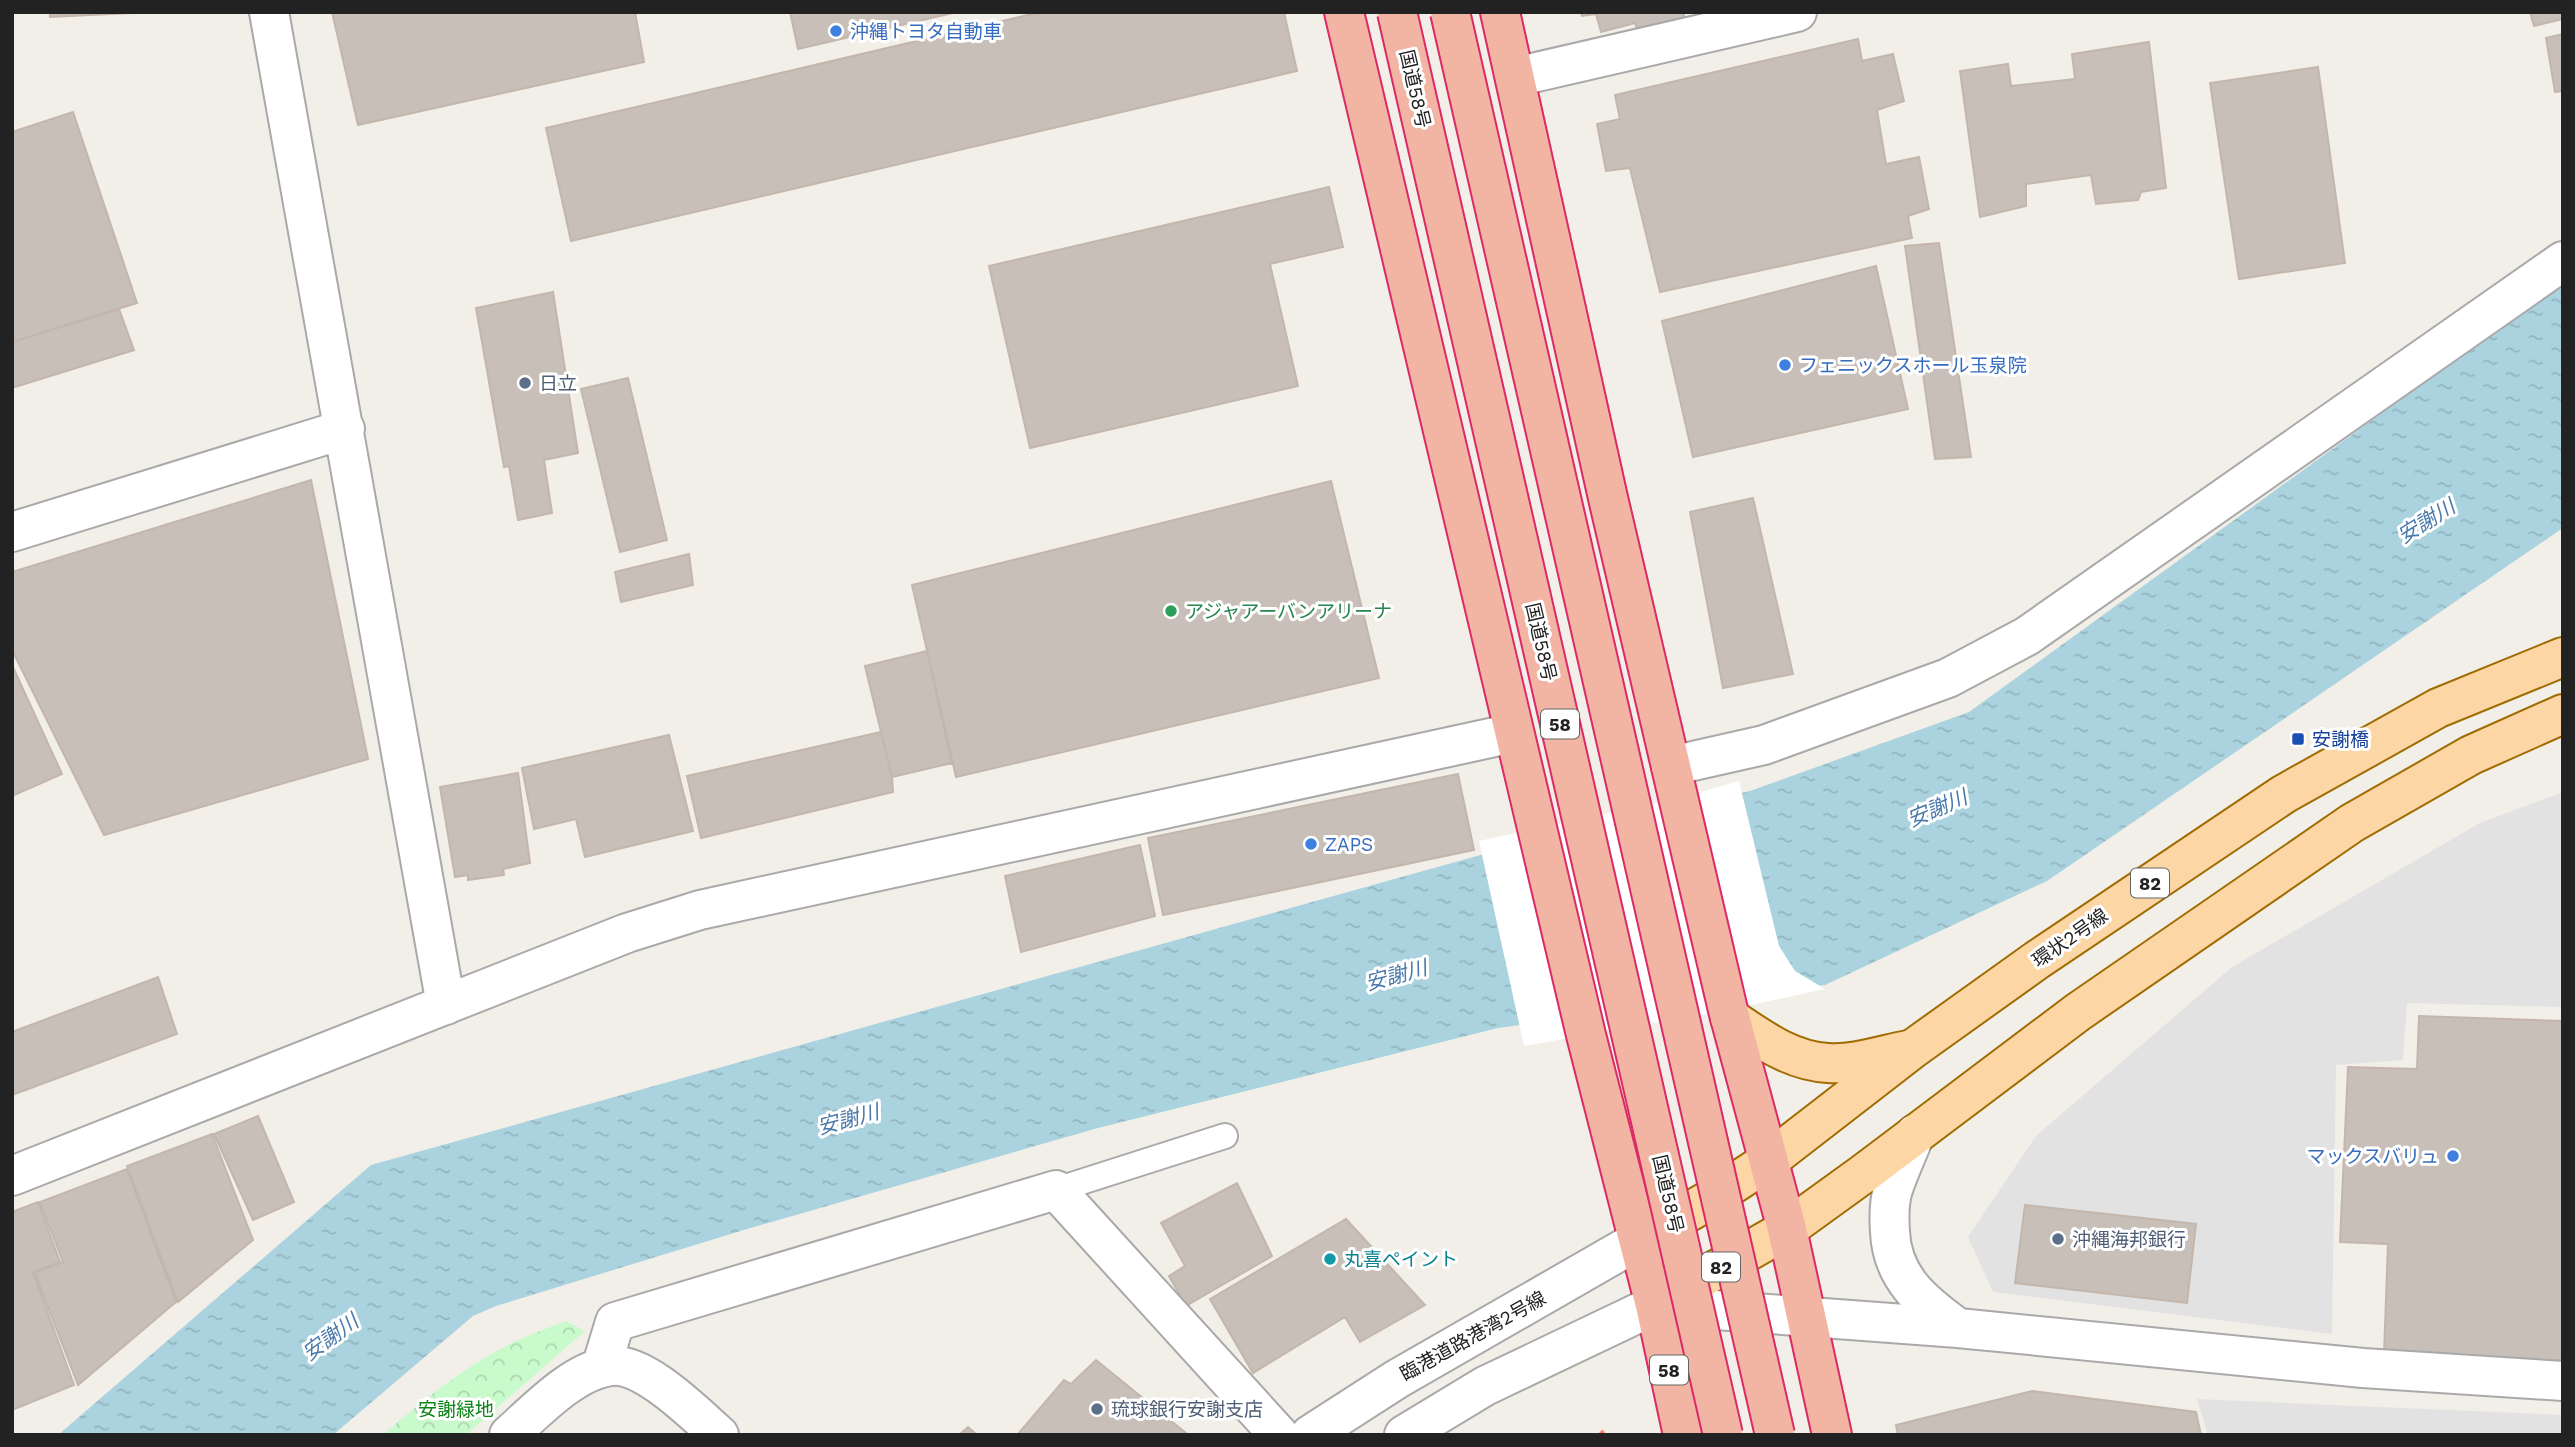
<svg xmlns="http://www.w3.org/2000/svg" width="2575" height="1447" viewBox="0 0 2575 1447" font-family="'Work Sans','Noto Sans JP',sans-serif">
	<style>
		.park { fill: url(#park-crowns) }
		.parking { fill: #e2e2e2 }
		.water { fill: url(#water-ripples) }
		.pier { fill: #fff }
		.building { fill: #c7bfb8; stroke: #c4b6ab; stroke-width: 2 }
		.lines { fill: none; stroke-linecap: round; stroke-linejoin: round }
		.service-casing { stroke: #a9a9a9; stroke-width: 28 }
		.minor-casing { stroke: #a9a9a9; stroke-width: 42 }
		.tertiary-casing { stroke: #a9a9a9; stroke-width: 42 }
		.primary-casing { stroke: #a06b00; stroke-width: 42 }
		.trunk-casing { stroke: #dc2a67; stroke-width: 42 }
		.path { stroke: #fa8072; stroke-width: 4.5; stroke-dasharray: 3.5 3.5; stroke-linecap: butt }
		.service { stroke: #fff; stroke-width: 24 }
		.minor { stroke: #fff; stroke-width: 38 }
		.tertiary { stroke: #fff; stroke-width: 38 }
		.primary { stroke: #fcd6a4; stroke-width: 38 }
		.trunk { stroke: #f2b4a3; stroke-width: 38 }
		.trunk-bridge-casing { stroke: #dc2a67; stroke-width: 42; stroke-linecap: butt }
		.trunk-bridge { stroke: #f2b4a3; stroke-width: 38 }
		.shop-dot { fill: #3f7fe0; stroke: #fff; stroke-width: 2.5 }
		.service-dot { fill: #5c6f8a; stroke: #fff; stroke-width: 2.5 }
		.leisure-dot { fill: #2e9e5b; stroke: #fff; stroke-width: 2.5 }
		.transit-dot { fill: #1a4fb4; stroke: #fff; stroke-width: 2.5 }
		.culture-dot { fill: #0f9aa8; stroke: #fff; stroke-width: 2.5 }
		.labels { text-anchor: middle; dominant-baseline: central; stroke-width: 6; stroke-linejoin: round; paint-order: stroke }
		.shield { fill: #fff; stroke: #646464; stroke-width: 2 }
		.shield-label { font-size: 18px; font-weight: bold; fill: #222 }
		.shop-label { font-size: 19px; fill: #366cbe; stroke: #fff; text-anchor: start }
		.street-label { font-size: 19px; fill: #222; stroke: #fff }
		.service-label { font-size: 19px; fill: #4e5e75; stroke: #fff; text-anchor: start }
		.leisure-label { font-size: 19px; fill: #27864d; stroke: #fff; text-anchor: start }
		.transit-label { font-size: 19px; fill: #164399; stroke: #fff; text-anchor: start }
		.culture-label { font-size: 19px; fill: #0d838f; stroke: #fff; text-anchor: start }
		.park-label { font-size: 19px; fill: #0c8416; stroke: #fff }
		.water-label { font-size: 21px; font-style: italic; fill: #4a7aab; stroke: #fff }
	</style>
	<defs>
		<pattern id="park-crowns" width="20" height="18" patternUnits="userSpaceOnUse" patternTransform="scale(1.75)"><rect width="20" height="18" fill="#c8facc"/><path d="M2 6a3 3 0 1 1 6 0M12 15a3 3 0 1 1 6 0" fill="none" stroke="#acd6af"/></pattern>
		<pattern id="water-ripples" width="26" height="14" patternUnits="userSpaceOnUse" patternTransform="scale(1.75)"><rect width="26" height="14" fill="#aad3df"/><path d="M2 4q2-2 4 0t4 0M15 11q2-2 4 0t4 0" fill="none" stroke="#92b5bf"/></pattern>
	</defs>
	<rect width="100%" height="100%" fill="#f2efe9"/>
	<path class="park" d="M566 1321 585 1331 466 1435H383C425 1398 474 1359 525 1337 539 1331 553 1326 566 1321Z"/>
	<path class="parking" d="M2563 792V1007L2407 1003 2403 1060 2336 1065 2332 1334 1993 1292 1968 1237 2036 1136 2232 967 2480 823Z
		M2197 1399 2563 1415V1435H2208Z"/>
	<path class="water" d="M2563 282V528L2047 881 1825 985 1498 1028 1098 1128 747 1229 496 1306 473 1316 333 1435H58L371 1165 1484 854 1750 791 1969 712Z"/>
	<path class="pier" d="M1739 781 1779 946 1795 971 1825 989 1728 1010 1524 1046 1479 841 1679 798Z"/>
	<path class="building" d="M50 12H153L50 17Z
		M332 12H635L644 62 358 125Z
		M790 12H957L798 49Z
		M1041 12H1284L1297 71 571 241 546 128Z
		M1581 12H1683L1685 19 1637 29 1635 23 1601 32 1596 14 1582 16Z
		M2530 12H2563V19L2534 26Z
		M2563 34V91L2555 92 2546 38Z
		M1858 39 1862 61 1893 54 1904 101 1877 110 1886 164 1919 157 1929 209 1908 216 1912 238 1660 292 1630 168 1606 171 1597 124 1620 119 1615 95Z
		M2149 42 2166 188 2141 192 2138 200 2096 204 2091 175 2026 184V206L1980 217 1960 71 2008 64 2011 86 2075 79 2072 54Z
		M2318 67 2345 263 2239 279 2210 83Z
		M73 112 137 303 12 342V132Z
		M1329 187 1343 247 1270 264 1298 386 1030 448 989 266Z
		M1939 243 1971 457 1935 459 1905 246Z
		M1876 266 1908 409 1693 457 1662 321Z
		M553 292 578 453 544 460 552 513 518 520 509 466 504 467 476 308Z
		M119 309 134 350 12 388V342Z
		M628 378 667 540 620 552 581 389Z
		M311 480 368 759 104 835 12 650V572Z
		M1331 481 1379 678 956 777 912 585Z
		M1753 498 1793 674 1723 688 1690 512Z
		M689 554 693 585 621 602 615 572Z
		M927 651 952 763 892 777 865 666Z
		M12 665 62 774 12 796Z
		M881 732 892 777 893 792 701 838 687 776Z
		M669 735 693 831 585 857 576 819 534 829 522 768Z
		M518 773 530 863 503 869 504 875 468 880V875L455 877 440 787Z
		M1458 774 1474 850 1163 915 1148 838Z
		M1140 845 1155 916 1021 952 1005 876Z
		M158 977 177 1034 12 1095V1032Z
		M2419 1016 2563 1021V1361L2384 1354 2388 1244 2340 1242 2348 1067 2417 1069Z
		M258 1116 294 1202 253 1220 214 1134Z
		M212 1134 253 1240 178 1302 127 1166Z
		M127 1169 176 1302 78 1385 35 1273 63 1262 40 1202Z
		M1237 1183 1272 1256 1186 1306 1169 1276 1185 1266 1161 1223Z
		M38 1202 60 1262 33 1272 74 1385 12 1410V1212Z
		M2025 1205 2196 1224 2187 1303 2015 1283Z
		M1346 1219 1425 1305 1360 1342 1345 1317 1253 1373 1210 1299Z
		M1096 1360 1186 1433 1184 1435H1017L1064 1380 1071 1384Z
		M2032 1391 2196 1412 2201 1435H1898L1896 1425Z
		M968 1427 977 1435H959Z"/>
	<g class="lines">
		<g class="service-casing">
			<path id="service" d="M1056 1190 1225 1136"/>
		</g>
		<g class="minor-casing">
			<path id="minor" d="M269 12 446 1005
				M1515 77 1797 12
				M12 532 345 429
				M1671 766 1764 745 1948 678 2027 636 2563 261
				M1915 1134C1908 1152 1899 1171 1893 1189 1889 1202 1889 1218 1890 1232 1892 1278 1923 1303 1958 1328
				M12 1176 627 933 700 910 1513 733
				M1662 1306 1958 1328 2363 1368 2563 1381
				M601 1368 615 1322 1056 1190 1279 1435"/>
		</g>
		<g class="tertiary-casing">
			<path id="tertiary" d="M509 1435C536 1411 574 1370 611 1366 644 1362 695 1414 719 1435
				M1310 1435 1397 1379 1639 1240
				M1404 1435 1485 1386 1655 1305"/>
		</g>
		<g class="primary-casing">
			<path id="primary" d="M1730 1018C1760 1038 1790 1061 1828 1063 1854 1065 1882 1055 1908 1050
				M1647 1236 1706 1202 1768 1161 1914 1048 2037 960 2284 794 2438 708 2563 657
				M1660 1302 1787 1229 1863 1174 2078 1012 2352 823 2471 755 2563 714"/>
		</g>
		<g class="trunk-casing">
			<path id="trunk" d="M1344 12 1586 1035 1655 1305 1683 1435
				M1500 12 1608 498 1728 1010 1787 1229 1832 1435"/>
		</g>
		<path class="path" d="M1601 1431 1604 1435"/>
		<use href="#service" class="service"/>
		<use href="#minor" class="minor"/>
		<use href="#tertiary" class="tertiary"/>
		<use href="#primary" class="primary"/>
		<use href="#trunk" class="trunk"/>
		<g class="trunk-bridge-casing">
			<path id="trunk-bridge" d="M1397 12 1723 1435
				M1450 12 1775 1435"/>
		</g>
		<use href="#trunk-bridge" class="trunk-bridge"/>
	</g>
	<g class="shop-dot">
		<circle cx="836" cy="31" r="7"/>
		<circle cx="1785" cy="365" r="7"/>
		<circle cx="1311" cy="844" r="7"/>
		<circle cx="2453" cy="1156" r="7"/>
	</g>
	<g class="service-dot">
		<circle cx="525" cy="383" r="7"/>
		<circle cx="2058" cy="1239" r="7"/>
		<circle cx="1097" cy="1409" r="7"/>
	</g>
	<circle class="leisure-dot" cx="1171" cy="611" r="7"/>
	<rect class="transit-dot" x="2291" y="732" width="14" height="14" rx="3.5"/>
	<circle class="culture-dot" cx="1330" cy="1259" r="7"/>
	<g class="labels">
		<g class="shield">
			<rect x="1541" y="709.5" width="38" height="29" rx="5"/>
			<rect x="2131" y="868.5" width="38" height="29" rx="5"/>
			<rect x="1702" y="1252.5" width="38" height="29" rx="5"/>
			<rect x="1650" y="1355.5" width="38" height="29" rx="5"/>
		</g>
		<g class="shield-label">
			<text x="1560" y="724">58</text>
			<text x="2150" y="883">82</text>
			<text x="1721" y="1267">82</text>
			<text x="1669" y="1370">58</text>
		</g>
		<g class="shop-label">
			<text x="850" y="31">沖縄トヨタ自動車</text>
			<text x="1799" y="365">フェニックスホール玉泉院</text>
			<text x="1325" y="844">ZAPS</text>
			<text x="2439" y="1156" text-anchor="end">マックスバリュ</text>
		</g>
		<g class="street-label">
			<text transform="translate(1415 89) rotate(77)">国道58号</text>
			<text transform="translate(1541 642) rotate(77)">国道58号</text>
			<text transform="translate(2070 938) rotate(-35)">環状2号線</text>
			<text transform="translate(1668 1194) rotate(77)">国道58号</text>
			<text transform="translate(1473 1336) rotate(-29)">臨港道路港湾2号線</text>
		</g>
		<g class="service-label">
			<text x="539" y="383">日立</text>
			<text x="2072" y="1239">沖縄海邦銀行</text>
			<text x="1111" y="1409">琉球銀行安謝支店</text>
		</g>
		<g class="leisure-label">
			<text x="1185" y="611">アジャアーバンアリーナ</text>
		</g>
		<g class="transit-label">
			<text x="2312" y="739">安謝橋</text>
		</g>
		<g class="culture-label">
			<text x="1344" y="1259">丸喜ペイント</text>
		</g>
		<g class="park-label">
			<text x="456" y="1409">安謝緑地</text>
		</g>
		<g class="water-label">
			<text transform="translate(2426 521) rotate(-32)">安謝川</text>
			<text transform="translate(1937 808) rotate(-23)">安謝川</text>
			<text transform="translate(1396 975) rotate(-15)">安謝川</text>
			<text transform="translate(848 1119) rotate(-15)">安謝川</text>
			<text transform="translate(330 1337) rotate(-36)">安謝川</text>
		</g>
	</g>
	<rect width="2575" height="1447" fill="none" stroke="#222222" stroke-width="28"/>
</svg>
